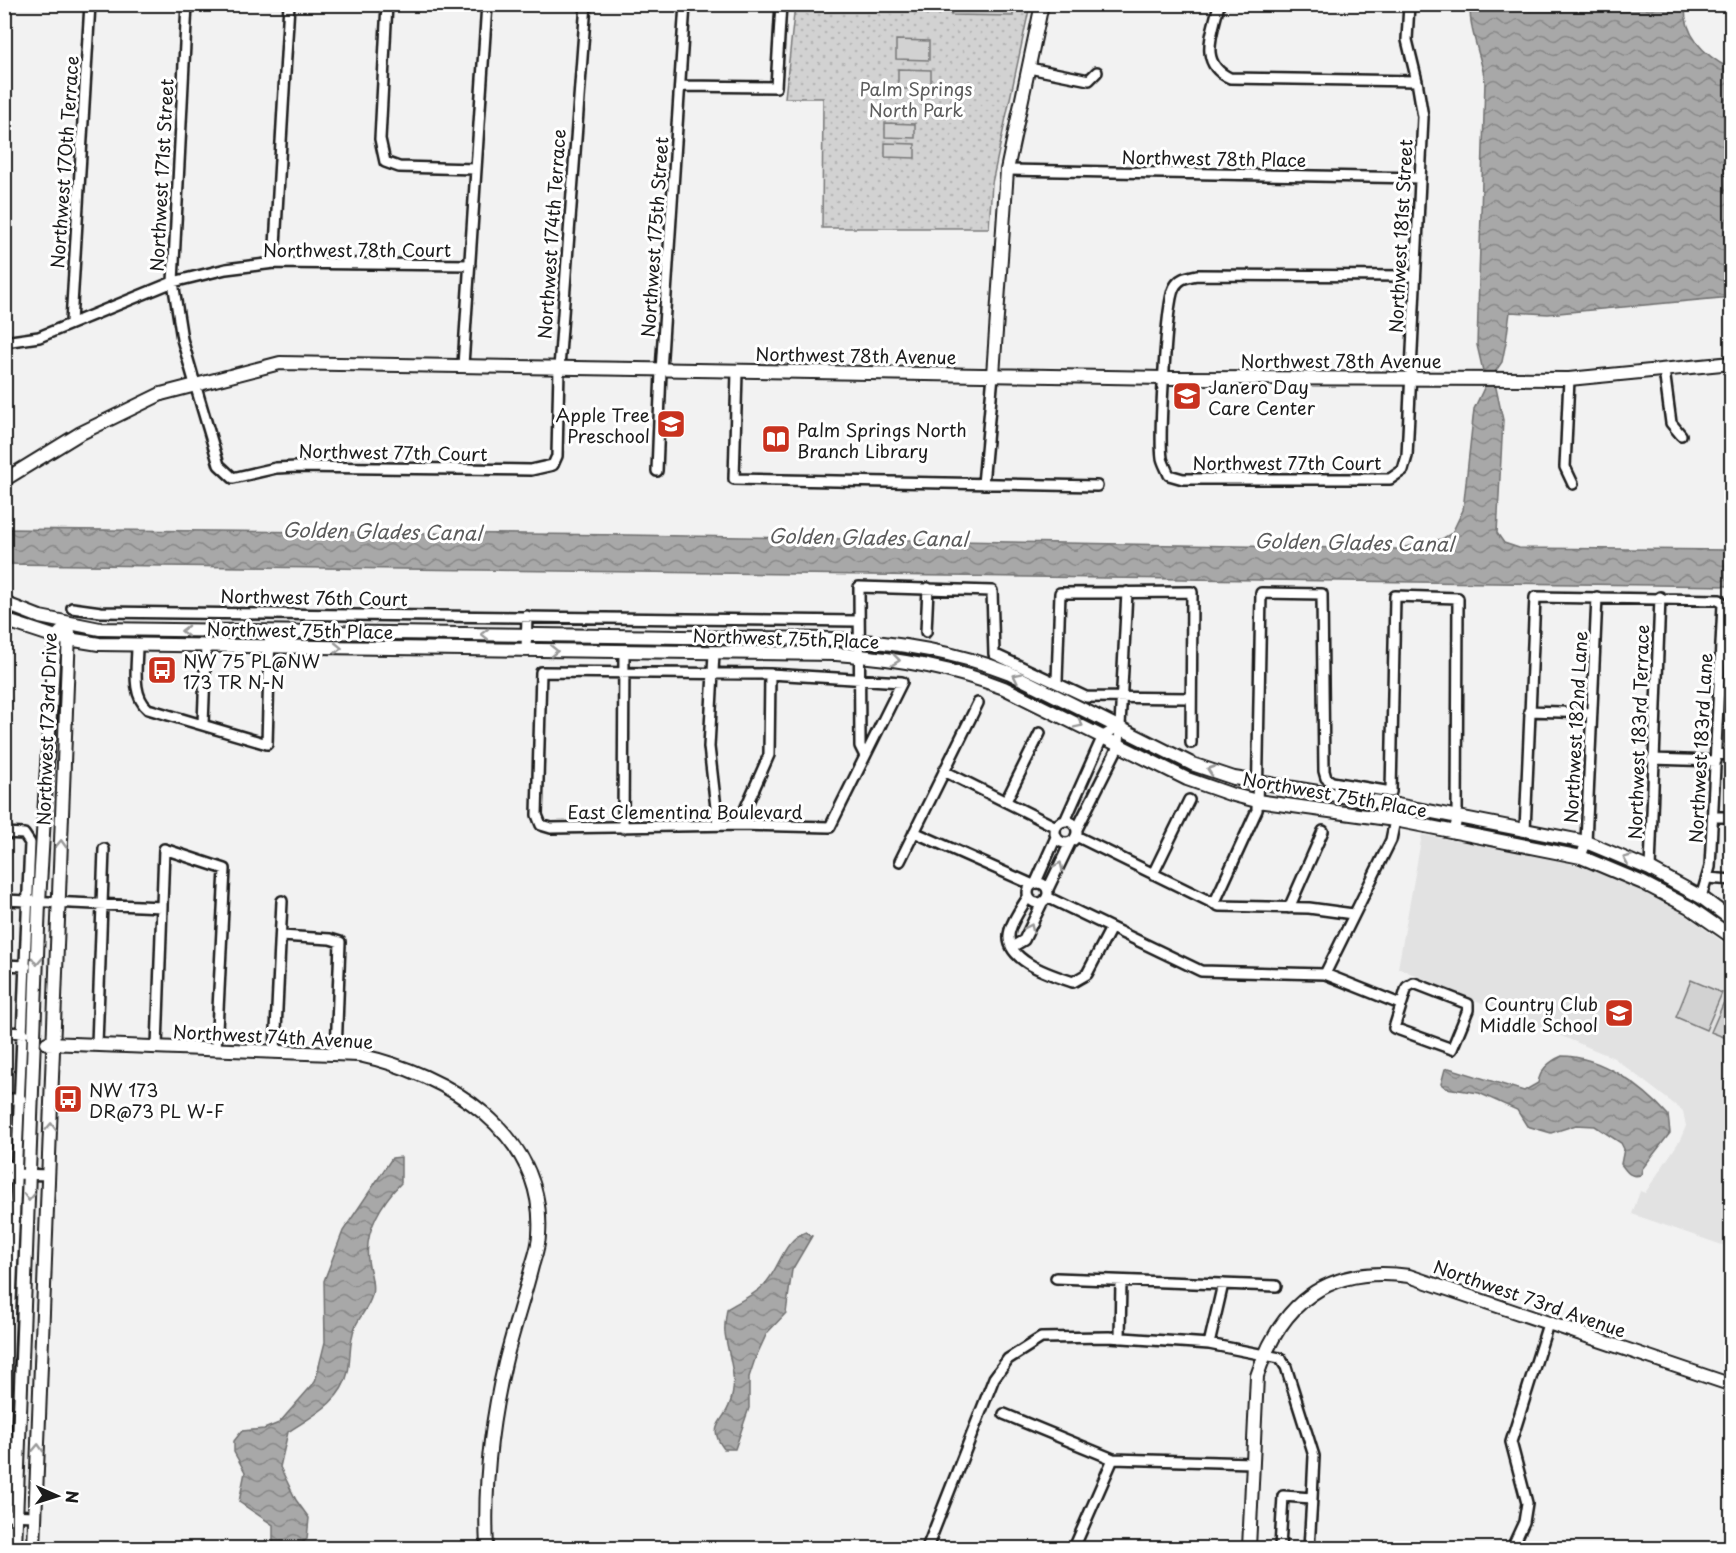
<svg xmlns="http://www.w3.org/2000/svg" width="1736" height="1553" viewBox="0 0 1736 1553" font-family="'Playpen Sans',sans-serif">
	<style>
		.built { fill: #e2e2e2 }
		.grass { fill: url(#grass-dots); stroke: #777; stroke-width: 1.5 }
		.garden { fill: #d2d2d2; stroke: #777; stroke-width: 1.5 }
		.water { fill: url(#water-waves); stroke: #707070; stroke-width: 1.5 }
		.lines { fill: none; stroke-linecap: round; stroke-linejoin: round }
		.street-casing { stroke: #1c1c1c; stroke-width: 14 }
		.secondary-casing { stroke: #1c1c1c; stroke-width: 16 }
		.street { stroke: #fff; stroke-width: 9 }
		.secondary { stroke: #fff; stroke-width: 12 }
		.oneway { stroke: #999 }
		.labels { text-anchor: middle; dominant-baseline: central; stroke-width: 6; stroke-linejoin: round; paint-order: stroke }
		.park-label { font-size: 18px; fill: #5c5c5c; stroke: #fff }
		.street-label { font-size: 18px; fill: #1c1c1c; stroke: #fff }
		.poi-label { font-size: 18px; fill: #1c1c1c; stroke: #fff; text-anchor: start }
		.water-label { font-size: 20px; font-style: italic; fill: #5b5b5b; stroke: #fff }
	</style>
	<defs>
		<pattern id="grass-dots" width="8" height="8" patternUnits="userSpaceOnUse" patternTransform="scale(1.5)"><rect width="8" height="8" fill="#d2d2d2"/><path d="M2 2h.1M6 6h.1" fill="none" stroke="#b4b4b4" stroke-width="1.8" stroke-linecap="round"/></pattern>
		<pattern id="water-waves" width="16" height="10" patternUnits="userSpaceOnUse" patternTransform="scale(1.5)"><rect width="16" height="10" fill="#a8a8a8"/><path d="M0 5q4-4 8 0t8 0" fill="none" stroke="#888"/></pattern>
	</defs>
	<rect width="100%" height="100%" fill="#f2f2f2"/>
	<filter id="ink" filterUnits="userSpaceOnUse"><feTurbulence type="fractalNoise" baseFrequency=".0167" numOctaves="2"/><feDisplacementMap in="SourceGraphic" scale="12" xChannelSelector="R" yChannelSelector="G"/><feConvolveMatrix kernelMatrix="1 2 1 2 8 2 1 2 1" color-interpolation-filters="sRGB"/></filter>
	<g filter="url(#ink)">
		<path class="built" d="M1422 835 1529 852 1581 866 1641 889 1679 910 1731 948V1248L1632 1214 1640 1191 1645 1193 1680 1140 1686 1126 1683 1111 1614 1058 1398 968Z"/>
		<path class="grass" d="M795 5H1030L992 183 989 228H822L823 98H785Z"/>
		<path class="garden" d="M954 4 1013 5V16L951 15Z
			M896 40 929 41V60L896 59Z
			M898 69 931 70V89H898Z
			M885 123 915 124V138L885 137Z
			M885 143 915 144V158L885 157Z
			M1691 980 1722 993 1706 1030 1676 1017Z
			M1727 995 1731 996V1040L1711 1032Z"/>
		<path class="water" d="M1470 5H1685C1684 36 1705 56 1731 69V297L1548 314 1510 312 1506 342 1502 362 1495 372 1496 388 1503 420 1497 533 1504 543 1519 548 1731 550V586L5 564V529L628 535 1396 549 1442 539 1452 533 1463 510 1474 409 1484 388 1483 371 1477 345 1485 81C1481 55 1469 31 1470 5Z
			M1562 1056C1601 1056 1643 1087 1668 1115L1670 1133 1642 1169 1641 1175C1630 1178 1627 1172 1621 1164L1624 1149 1621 1143 1595 1126 1576 1125 1551 1133 1527 1126 1517 1110 1479 1093 1446 1088 1441 1084 1445 1069 1449 1068 1524 1091 1538 1083C1540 1070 1550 1061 1562 1056Z
			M401 1157V1183C382 1202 364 1231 368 1260 369 1271 375 1282 372 1295 369 1307 360 1316 355 1327 349 1341 351 1357 348 1372 341 1403 312 1416 288 1432L280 1467 296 1500 309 1518 307 1539 296 1548H273V1525L239 1502 245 1472 234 1452V1441L242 1431 264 1429 279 1423 315 1382 325 1342 324 1281 343 1231 392 1158Z
			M806 1232 812 1236 792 1270 786 1313 767 1333 755 1359 749 1377V1408L735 1449H724C706 1425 724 1423 730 1403 739 1379 728 1356 725 1333 724 1325 726 1317 727 1309 738 1302 754 1295 763 1286 780 1270 782 1240 806 1232Z"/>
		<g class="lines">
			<g class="street-casing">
				<path id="street" d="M187 4 173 282 182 339 195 384 219 465 233 478 276 468 297 467 531 470 553 465 557 456 559 368 586 4
					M387 4 380 139 385 162 399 167 475 169
					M1219 4C1213 33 1197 63 1230 78L1417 81
					M1409 4 1407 40 1417 81 1423 117 1407 456 1403 470 1390 479H1183L1169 475C1167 470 1163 463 1162 458 1159 437 1166 303 1174 288 1179 278 1187 277 1197 275L1414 276
					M1029 68 1089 80 1097 72
					M681 86 776 87 781 4
					M1007 170 1420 178
					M274 263 289 4
					M71 322 90 4
					M4 342 39 337 173 282 226 269 274 263 470 265
					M463 365 487 4
					M1664 370 1671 423 1681 435
					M737 372 734 479 1097 486
					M1569 379 1565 467 1573 484
					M657 471 661 371 685 4
					M983 484 993 375
					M72 608 101 612 858 621
					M926 632 928 588
					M4 637 10 622
					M137 646C137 666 131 695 148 709L267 744 270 632
					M526 650 527 616
					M714 653 709 747 718 825
					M541 672 770 674 902 682 830 827 738 825 551 828 541 825 537 815Z
					M1057 681 1060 593 1192 592 1191 743
					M1529 711 1591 713
					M203 724 206 646
					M864 754 860 746 859 587 992 591 994 654 1086 697 1190 698
					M1716 754 1732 755
					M1652 759 1716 761
					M944 771 1056 827
					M1006 801 1040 733
					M1713 817H1732
					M1065 821 1103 736 1118 727
					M1055 832a11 11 0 1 1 22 0a11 11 0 1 1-22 0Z
					M738 825 769 755 770 674
					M623 828 624 652
					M1077 829 1119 745 1127 592
					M1525 830 1535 597 1720 600 1723 604 1710 867 1701 897
					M914 832 1031 884
					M4 833 24 834 30 843 4 1470
					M1076 836 1219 906 1309 908 1353 914
					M1581 857 1586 842 1597 597
					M900 861 978 703
					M1650 869 1660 597
					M1153 874 1189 800
					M1708 878 1732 880
					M1036 882 1056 837
					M1028 893a10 10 0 1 1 20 0a10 10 0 1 1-20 0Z
					M1048 889 1070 843
					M1028 897C1022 907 1013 919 1010 930 1001 960 1052 975 1073 982L1087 974 1111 928
					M1047 897 1201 971 1325 974 1400 1004
					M4 900 162 907
					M1214 904 1257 810 1261 593 1322 594 1324 771 1326 778 1332 782 1391 792 1395 596 1458 598 1457 818 1454 833
					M1289 908 1323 831
					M281 936 330 939 340 942 336 1054
					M1012 947 1024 940 1042 903
					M4 965 26 966
					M1325 974 1391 840 1395 820
					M1414 983 1468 1004V1010L1452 1049 1394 1028 1407 987Z
					M4 1032 24 1033
					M97 1044 104 849
					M157 1047 164 849 225 869 216 1050
					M275 1052 282 901
					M4 1099H21
					M4 1165 9 1166 17 1174
					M4 1182 17 1174 49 1175
					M1056 1278 1276 1286
					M1120 1338 1121 1281
					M1209 1344 1223 1284
					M1004 1414 1113 1459
					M4 1515 36 1516
					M927 1548 994 1378 1008 1359 1041 1338 1109 1337 1209 1344 1280 1358 1286 1367 1314 1456 1312 1498 1283 1496 1280 1548
					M1074 1548 1113 1459 1252 1463
					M1309 1548 1312 1498
					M1512 1548 1524 1522 1527 1503 1511 1442 1548 1324"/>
			</g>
			<g class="secondary-casing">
				<path id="secondary" d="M993 375 1007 170 1042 4
					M4 480 79 434 161 394 280 363 1164 378 1569 379 1732 363
					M4 603 40 617 100 629 835 639C895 642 954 651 1010 673L1192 764 1234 778 1397 805 1586 842 1650 869 1701 897 1732 920
					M4 620 56 637 99 644 836 654C894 658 950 667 1004 688L1187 779 1230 794 1257 801 1395 820 1581 857 1643 883 1689 907 1732 937
					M47 1043 359 1055C446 1074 546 1132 539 1235 539 1245 535 1256 532 1266 524 1298 513 1330 505 1363 491 1422 484 1488 487 1548
					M15 1548 39 902 53 663 56 637 61 632
					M34 1548 69 632
					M1249 1548 1257 1376C1281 1302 1329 1265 1409 1276L1732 1385"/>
			</g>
			<use href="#street" class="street"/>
			<use href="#secondary" class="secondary"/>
		</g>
		<defs><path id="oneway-chevron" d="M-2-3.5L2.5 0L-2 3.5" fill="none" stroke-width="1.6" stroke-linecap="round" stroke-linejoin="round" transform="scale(1.5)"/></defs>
		<g class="oneway">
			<use href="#oneway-chevron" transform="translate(185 631) rotate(-179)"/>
			<use href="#oneway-chevron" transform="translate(485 634) rotate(-179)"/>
			<use href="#oneway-chevron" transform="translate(338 648) rotate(1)"/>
			<use href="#oneway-chevron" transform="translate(554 651) rotate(1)"/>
			<use href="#oneway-chevron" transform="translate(896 660) rotate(7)"/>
			<use href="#oneway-chevron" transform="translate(1017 677) rotate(-155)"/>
			<use href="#oneway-chevron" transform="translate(1079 724) rotate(26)"/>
			<use href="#oneway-chevron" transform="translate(1211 770) rotate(-161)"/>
			<use href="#oneway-chevron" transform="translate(61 844) rotate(-88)"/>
			<use href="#oneway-chevron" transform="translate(1627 859) rotate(-157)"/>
			<use href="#oneway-chevron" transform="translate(1059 866) rotate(-65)"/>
			<use href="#oneway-chevron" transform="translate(1030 928) rotate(-65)"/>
			<use href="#oneway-chevron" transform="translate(37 961) rotate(92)"/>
			<use href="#oneway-chevron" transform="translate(51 1127) rotate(-88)"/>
			<use href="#oneway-chevron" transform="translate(29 1197) rotate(92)"/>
			<use href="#oneway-chevron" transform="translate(38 1448) rotate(-88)"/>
		</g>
	</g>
	<defs>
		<g id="school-square" transform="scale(1.5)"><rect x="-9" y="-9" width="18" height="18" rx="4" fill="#c8321e" stroke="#fff"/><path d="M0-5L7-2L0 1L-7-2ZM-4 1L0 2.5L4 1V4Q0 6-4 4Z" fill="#fff"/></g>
		<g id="library-square" transform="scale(1.5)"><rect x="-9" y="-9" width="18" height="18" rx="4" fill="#c8321e" stroke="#fff"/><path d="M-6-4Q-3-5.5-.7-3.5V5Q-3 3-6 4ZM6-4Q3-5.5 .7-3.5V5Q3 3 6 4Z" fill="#fff"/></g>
		<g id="bus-square" transform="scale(1.5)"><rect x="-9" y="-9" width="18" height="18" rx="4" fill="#c8321e" stroke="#fff"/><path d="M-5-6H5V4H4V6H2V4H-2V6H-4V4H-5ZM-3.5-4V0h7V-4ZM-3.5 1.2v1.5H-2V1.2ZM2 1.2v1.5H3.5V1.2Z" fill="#fff"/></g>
	</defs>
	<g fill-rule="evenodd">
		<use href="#school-square" x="1187" y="396"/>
		<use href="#school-square" x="671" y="424"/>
		<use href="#library-square" x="776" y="439"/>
		<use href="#bus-square" x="162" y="670"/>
		<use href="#school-square" x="1619" y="1013"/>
		<use href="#bus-square" x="68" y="1099"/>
	</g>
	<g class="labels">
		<g class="park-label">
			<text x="916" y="88">Palm Springs<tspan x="916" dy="21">North Park</tspan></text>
		</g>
		<g class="street-label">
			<text transform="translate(1214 158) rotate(1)">Northwest 78th Place</text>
			<text transform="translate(64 162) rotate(-86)">Northwest 170th Terrace</text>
			<text transform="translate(161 175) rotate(-87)">Northwest 171st Street</text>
			<text transform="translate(551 234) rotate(-86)">Northwest 174th Terrace</text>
			<text transform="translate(1400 236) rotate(-87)">Northwest 181st Street</text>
			<text transform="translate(654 237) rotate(-86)">Northwest 175th Street</text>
			<text x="357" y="249">Northwest 78th Court</text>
			<text transform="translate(856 355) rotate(1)">Northwest 78th Avenue</text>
			<text x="1341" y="360">Northwest 78th Avenue</text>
			<text transform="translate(393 452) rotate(1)">Northwest 77th Court</text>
			<text x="1287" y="462">Northwest 77th Court</text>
			<text transform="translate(314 597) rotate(1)">Northwest 76th Court</text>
			<text transform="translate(300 630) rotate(1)">Northwest 75th Place</text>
			<text transform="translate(786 638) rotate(2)">Northwest 75th Place</text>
			<text transform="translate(1575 727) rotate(-87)">Northwest 182nd Lane</text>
			<text transform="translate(46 729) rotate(-88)">Northwest 173rd Drive</text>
			<text transform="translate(1638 732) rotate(-88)">Northwest 183rd Terrace</text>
			<text transform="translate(1700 748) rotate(-87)">Northwest 183rd Lane</text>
			<text transform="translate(1335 794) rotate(10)">Northwest 75th Place</text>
			<text x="685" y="811">East Clementina Boulevard</text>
			<text transform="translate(273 1036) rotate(3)">Northwest 74th Avenue</text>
			<text transform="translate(1530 1298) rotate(19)">Northwest 73rd Avenue</text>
		</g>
		<g class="poi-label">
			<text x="1208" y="386">Janero Day<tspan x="1208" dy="21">Care Center</tspan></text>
			<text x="650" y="414" text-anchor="end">Apple Tree<tspan x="650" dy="21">Preschool</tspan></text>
			<text x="797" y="429">Palm Springs North<tspan x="797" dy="21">Branch Library</tspan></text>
			<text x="183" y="660">NW 75 PL@NW<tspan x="183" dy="21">173 TR N-N</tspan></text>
			<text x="1598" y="1003" text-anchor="end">Country Club<tspan x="1598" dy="21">Middle School</tspan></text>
			<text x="89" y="1089">NW 173<tspan x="89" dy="21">DR@73 PL W-F</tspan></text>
		</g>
		<g class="water-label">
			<text transform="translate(382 531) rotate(1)">Golden Glades Canal</text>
			<text transform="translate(868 537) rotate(1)">Golden Glades Canal</text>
			<text transform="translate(1354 542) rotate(1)">Golden Glades Canal</text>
		</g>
	</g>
	<rect width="1736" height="1553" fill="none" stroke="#fff" stroke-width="24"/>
	<rect x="12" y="12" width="1712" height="1529" fill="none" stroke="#1c1c1c" stroke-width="2" filter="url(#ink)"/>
	<g transform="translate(57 1496) rotate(93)" stroke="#ffffff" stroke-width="4.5" paint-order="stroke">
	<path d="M0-4.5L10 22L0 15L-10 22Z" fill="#1c1c1c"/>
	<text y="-9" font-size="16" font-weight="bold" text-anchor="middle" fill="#1c1c1c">N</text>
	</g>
</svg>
